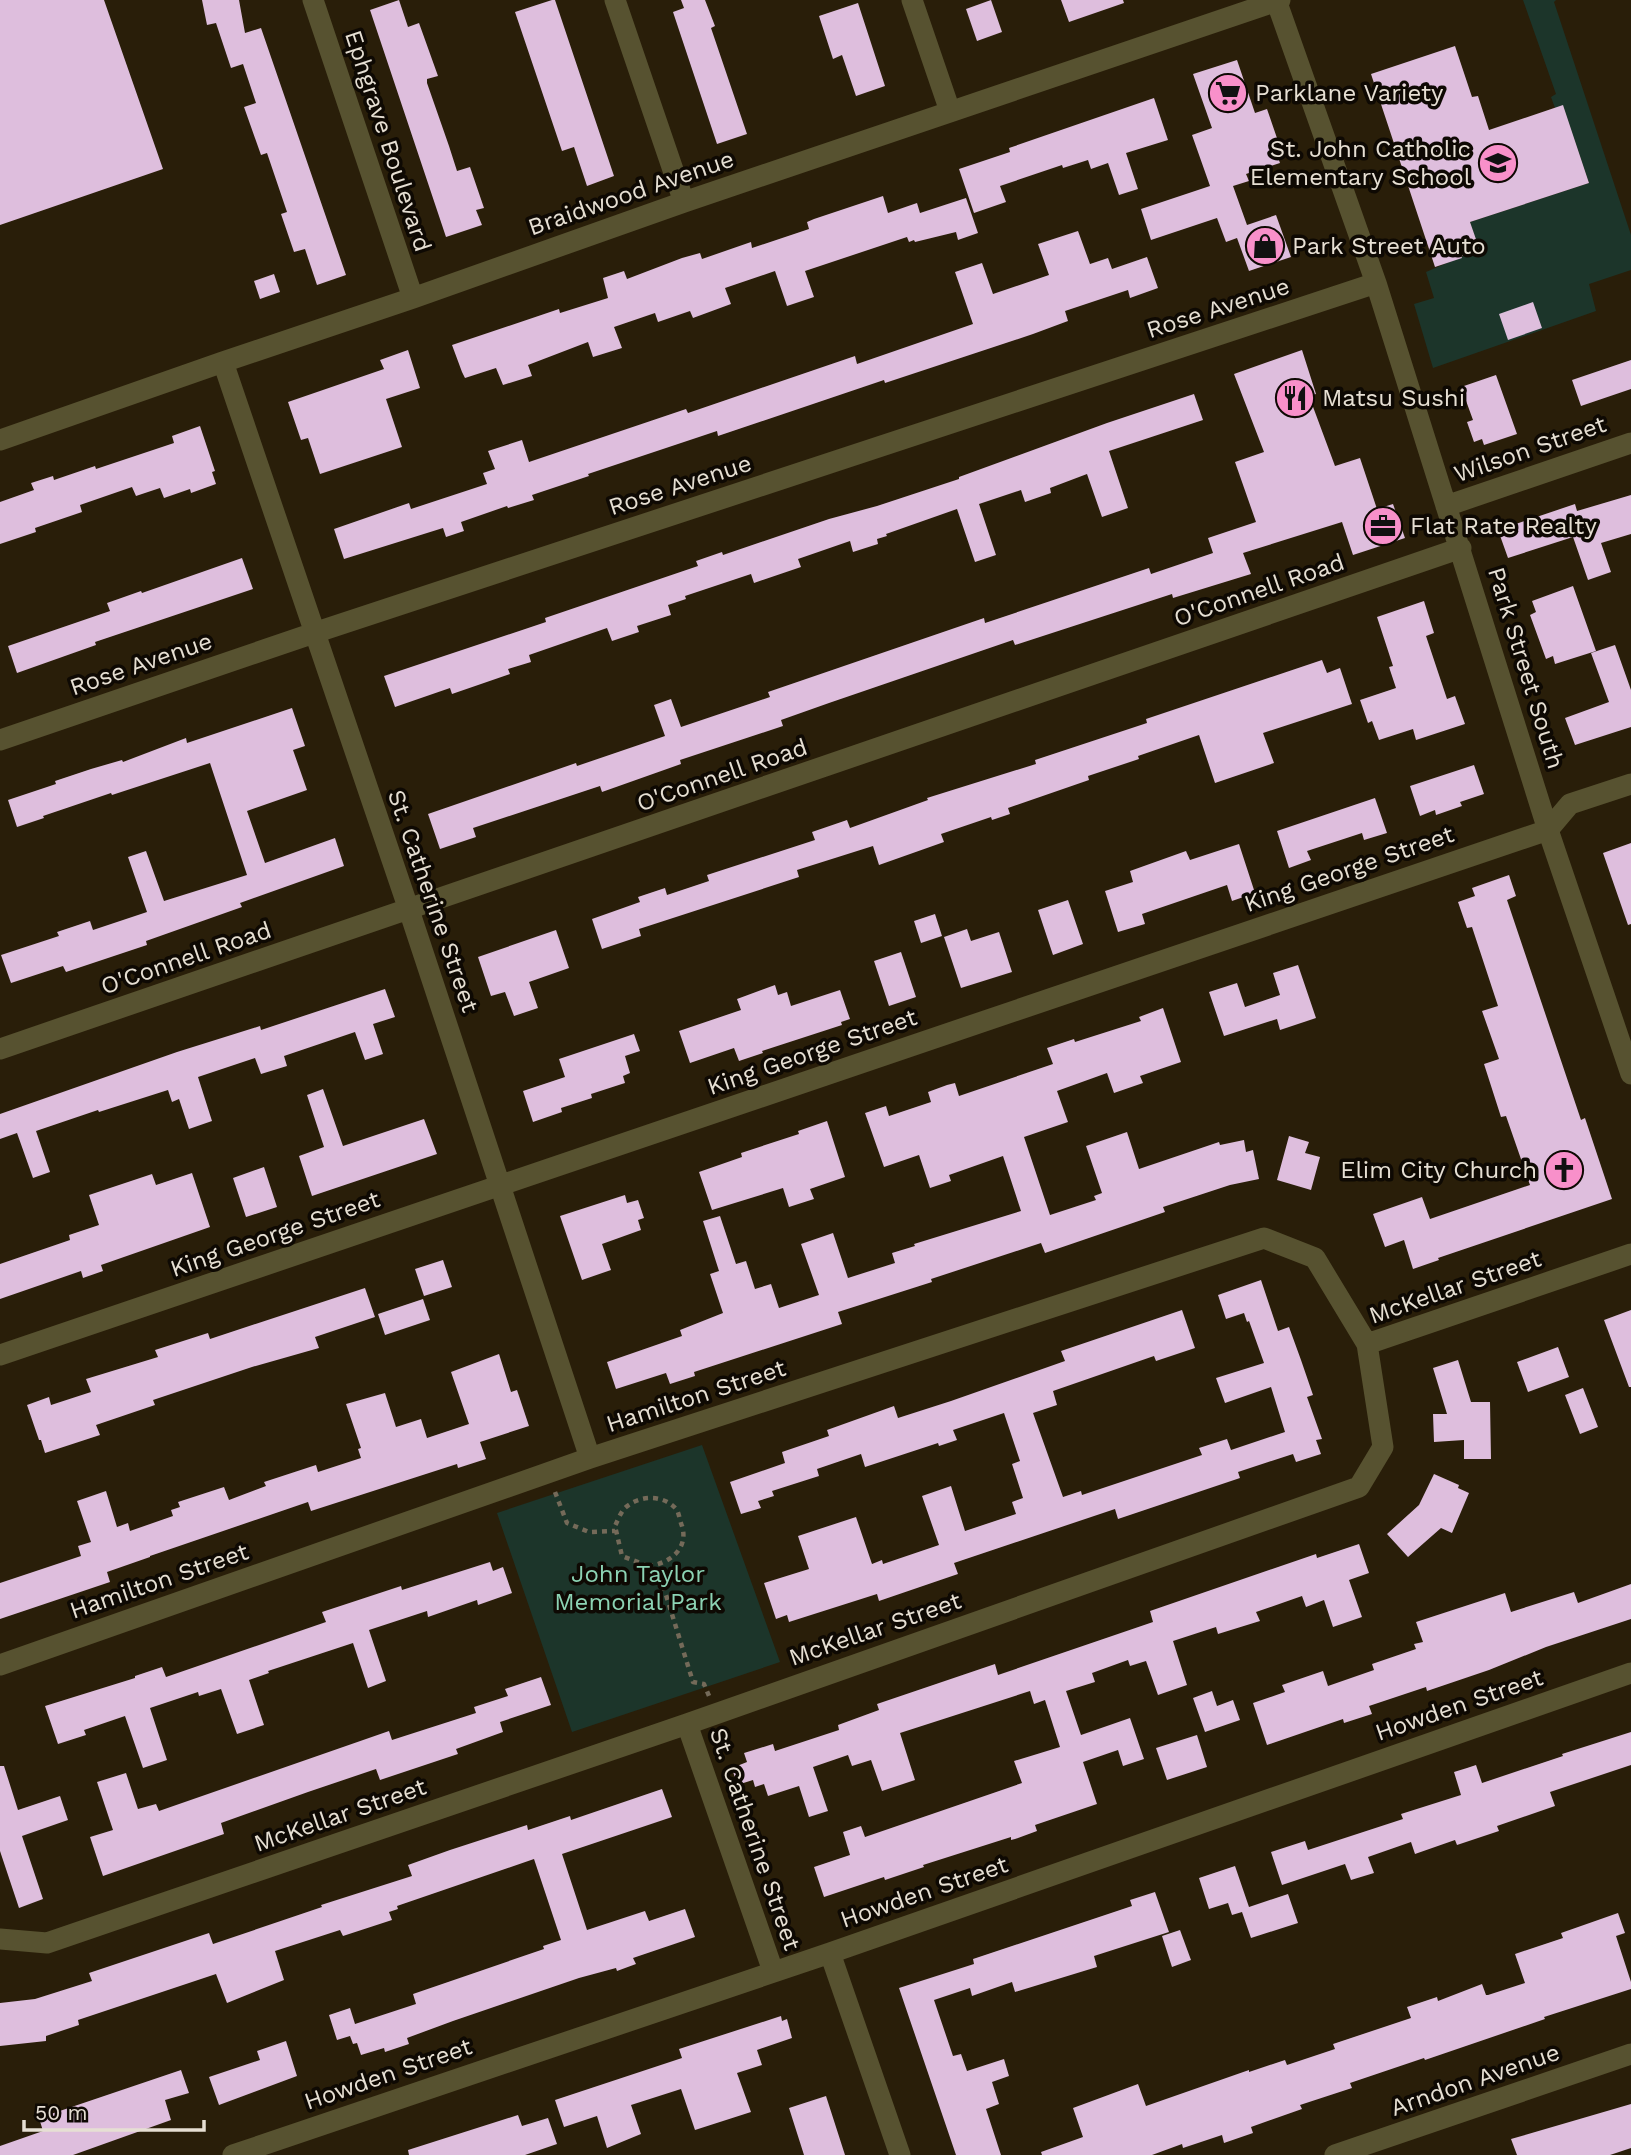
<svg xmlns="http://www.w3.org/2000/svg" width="1631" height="2155" viewBox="0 0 1631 2155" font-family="'Work Sans',sans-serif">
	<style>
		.green { fill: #1c352a }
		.building { fill: #debedd }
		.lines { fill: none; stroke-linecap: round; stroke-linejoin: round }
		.path { stroke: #746a59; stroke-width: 4.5; stroke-dasharray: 5 5; stroke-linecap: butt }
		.minor { stroke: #575230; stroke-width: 21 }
		.labels { text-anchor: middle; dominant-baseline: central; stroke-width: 7; stroke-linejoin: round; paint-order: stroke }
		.poi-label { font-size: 24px; fill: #e6dfd3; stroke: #0e0903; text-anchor: start }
		.street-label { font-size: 24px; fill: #e6dfd3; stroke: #0e0903 }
		.park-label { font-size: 24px; fill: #8cd3b4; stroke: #0e0903 }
	</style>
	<rect width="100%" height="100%" fill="#291e09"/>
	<path class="green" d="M1523 0H1556L1554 2 1631 235V270L1589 284 1596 311 1433 368 1414 304 1434 298 1426 272 1475 251 1473 247 1477 245 1470 222 1589 183 1563 106 1555 108 1551 97 1556 94Z
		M702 1445 780 1662 572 1732 497 1513Z"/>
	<path class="building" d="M0 0H104L163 169 0 225Z
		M202 0H239L245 33 261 28 346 275 317 285 305 249 294 252 281 214 287 212 267 153 261 155 244 107 256 103 243 64 231 68 216 23 207 25Z
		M399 0 408 27 419 23 438 76 427 79V83L449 146 457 171 470 167 484 208 476 210 482 225 446 237 370 10Z
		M552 0H555L614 176 587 186 574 147 562 151 515 12Z
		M681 0H705L715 26 711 28 747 134 717 144 673 12 684 8Z
		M991 0 1002 32 977 41 966 9Z
		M1061 0H1123L1124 3 1069 22Z
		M858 3 885 86 856 96 842 55 833 59 819 16Z
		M1455 46 1472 97 1478 96 1489 130 1563 105 1589 183 1470 222 1478 245 1473 247 1475 251 1461 256 1462 258 1435 267 1371 74Z
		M1237 60 1255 113 1267 109 1278 141 1273 143 1280 163 1246 174 1249 181 1233 186 1247 225 1276 215 1291 257 1249 271 1237 238 1226 242 1217 218 1151 240 1141 209 1210 186 1192 135 1212 128 1193 74Z
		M1154 98 1168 140 1126 153 1138 189 1119 195 1108 163 1091 169 1088 160 1063 168 1062 165 1000 186 1006 202 974 213 959 169 1010 152 1009 148Z
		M883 196 888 213 917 203 920 213 966 198 978 233 958 240 956 232 915 242 914 240 909 242 907 237 805 271 814 297 787 306 775 271 725 288 731 304 693 318 690 311 658 322 655 313 614 327 622 348 593 357 588 342 528 365 532 376 503 385 496 368 465 378 462 372 452 345 559 309 560 313 608 298 603 278 624 271 627 279 682 258 700 253 702 259 751 242 752 248 809 229 807 222 814 219Z
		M1078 231 1090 264 1108 258 1112 269 1147 257 1158 288 1130 298 1128 290 1065 311 1068 321 1033 334 885 383 884 380 718 436 717 431 588 474 589 476 532 495 534 500 508 508 507 506 461 522 464 531 446 537 443 528 344 559 334 529 409 503 411 509 487 484 483 473 495 469 488 451 522 440 529 462 686 409 688 413 855 356 857 364 973 324 955 272 982 263 993 294 1049 275 1038 244Z
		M274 274 280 292 260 299 254 281Z
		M1533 302 1542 328 1508 340 1499 314Z
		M408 350 420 388 386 399 402 447 320 474 308 438 301 440 288 402 384 369 380 360Z
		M1302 350 1316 394 1309 396 1335 466 1360 458 1377 509 1393 504 1405 538 1353 555 1342 522 1243 553 1251 574 1173 598 1172 594 1015 645 1013 640 829 703 781 720 783 726 680 760 681 764 602 792 600 786 473 828 476 837 440 849 428 814 576 763 577 766 665 736 654 705 671 699 681 727 770 697 768 692 984 618 985 623 1149 568 1151 574 1213 553 1208 538 1256 522 1235 462 1264 452 1234 374Z
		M1631 360V389L1581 406 1572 380Z
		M1496 375 1517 434 1484 445 1482 439 1474 442 1467 422 1473 420 1461 387Z
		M1194 394 1203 420 1109 451 1128 508 1102 517 1087 474 1050 488 1051 493 1025 502 1021 490 979 504 996 555 975 562 957 509 886 534 887 536 877 539 878 544 853 552 850 541 798 559 801 567 754 583 751 574 685 596 686 599 668 605 671 615 637 626 639 632 612 641 607 628 529 655 531 662 508 669 510 674 452 694 450 688 395 707 384 676 546 622 545 618 698 566 696 561 722 552 723 555 829 519 877 506 959 479V477L1107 423Z
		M200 426 215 471 212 472 216 484 191 493 190 489 164 498 160 488 136 496 132 487 80 505 82 512 35 528 36 532 0 544V502L34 490 31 483 53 476 54 480 95 466 96 469 174 443 172 436Z
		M1631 495V534L1601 543 1611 572 1588 580 1573 537 1508 558 1498 530 1575 504 1577 511Z
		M242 558 253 589 95 642 96 645 17 673 8 646 110 611 107 603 141 591 142 593Z
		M1573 586 1596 651 1555 664 1553 656 1546 659 1530 615 1536 612 1532 601Z
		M1424 601 1434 633 1426 636 1447 699 1455 696 1465 724 1416 740 1413 729 1379 740 1372 721 1368 723 1360 700 1396 688 1389 667 1393 666 1377 617Z
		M1615 645 1631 690V727L1575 745 1565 718 1609 702 1591 653Z
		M1322 660 1327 673 1340 668 1352 704 1263 733 1274 763 1215 783 1199 735 1138 756 1139 759 1088 776 1089 780 1008 808 1010 814 992 820 991 817 941 834 944 842 879 865 873 846 797 870 799 877 639 929 641 936 602 949 592 919 640 902 638 897 665 888 667 895 709 881 707 875 815 840 812 832 847 820 850 828 928 800 927 798 1036 764 1035 760 1147 723 1146 719Z
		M292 708 305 746 293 750 307 790 247 811 265 863 335 838 344 866 240 903 242 907 146 941 147 945 66 972 63 966 11 983 1 955 59 936 57 932 90 921 93 930 147 912 128 857 146 851 164 901 247 875 210 763 112 795 111 793 43 816 44 818 17 827 8 800 56 784 55 781 91 769 122 760 123 762 186 738 187 743Z
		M1474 765 1484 794 1460 802 1462 806 1436 815 1435 810 1420 816 1410 786Z
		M1375 798 1387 833 1364 840 1362 833 1307 851 1311 860 1289 868 1277 831Z
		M1631 843V924L1628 925 1603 853Z
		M1239 844 1255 893 1232 901 1227 885 1142 914 1145 924 1118 932 1105 891 1133 882 1130 871 1186 851 1190 860Z
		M1509 875 1516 896 1507 900 1581 1120 1585 1118 1612 1199 1438 1258 1439 1260 1413 1269 1404 1240 1385 1247 1373 1214 1422 1197 1430 1219 1530 1185 1506 1116 1501 1117 1484 1064 1499 1059 1482 1011 1498 1006 1472 927 1467 928 1458 902 1475 896 1472 888Z
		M1068 900 1083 944 1053 955 1038 910Z
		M935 914 942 936 921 943 914 921Z
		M967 929 971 941 999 932 1012 972 961 988 944 937Z
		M556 930 569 968 529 982 538 1008 514 1016 505 992 491 996 478 957Z
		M901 952 916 997 889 1006 874 961Z
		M1298 965 1316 1018 1280 1030 1277 1019 1224 1036 1209 992 1237 983 1245 1007 1280 995 1273 973Z
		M775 985 778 995 787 992 791 1006 840 990 850 1019 841 1022 842 1025 762 1051 763 1053 739 1061 734 1048 690 1063 679 1031 741 1010 737 999Z
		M385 989 395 1017 373 1024 383 1054 365 1060 355 1032 284 1056 287 1066 261 1074 255 1058 198 1077 212 1121 189 1129 179 1099 172 1102 168 1090 99 1112 98 1110 36 1131 50 1172 33 1178 17 1133 0 1139V1114L177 1052 260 1026 261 1030Z
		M1163 1008 1181 1062 1140 1076 1143 1083 1114 1093 1107 1073 1057 1091 1068 1122 1024 1137 1050 1215 1096 1200 1094 1196 1102 1193 1086 1146 1127 1132 1139 1169 1219 1142 1220 1145 1244 1140 1246 1152 1253 1150 1259 1179 1230 1185 1163 1207 1165 1212 1045 1253 1041 1243 931 1279 932 1282 838 1312 842 1324 694 1372 695 1376 670 1384 666 1373 616 1389 607 1362 682 1336 680 1330 723 1313 710 1274 719 1271 703 1221 720 1216 736 1264 746 1261 755 1289 771 1284 779 1308 819 1295 801 1244 833 1233 848 1278 895 1263 892 1253 915 1246 914 1244 1021 1211 1003 1156 949 1175 951 1181 930 1188 919 1155 884 1167 865 1113 886 1106 889 1116 931 1102 928 1092 947 1085 955 1083 959 1096 1053 1064 1047 1048 1074 1039 1075 1042 1141 1021 1139 1017Z
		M634 1034 640 1051 625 1056 630 1073 623 1076 625 1083 591 1094 592 1098 561 1108 562 1112 533 1122 523 1091 565 1077 559 1059Z
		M323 1089 343 1146 424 1119 437 1154 312 1196 299 1156 324 1147 307 1095Z
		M827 1121 845 1177 810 1189 814 1199 789 1207 783 1188 712 1210 699 1172 742 1157 741 1153 799 1134 798 1131Z
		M1289 1136 1309 1142 1305 1153 1320 1157 1311 1190 1277 1180Z
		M264 1167 277 1207 246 1217 233 1178Z
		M192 1173 210 1227 101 1265 103 1271 83 1278 81 1271 0 1299V1264L70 1240 69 1235 99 1225 89 1195 152 1174 156 1185Z
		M625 1195 627 1203 638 1200 644 1218 638 1220 641 1230 602 1244 611 1270 582 1280 560 1216Z
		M443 1260 452 1287 424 1296 415 1269Z
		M1261 1280 1278 1331 1289 1327 1301 1360 1313 1395 1307 1397 1322 1439 1316 1440 1321 1454 1296 1462 1293 1454 1238 1472 1240 1478 1118 1519 1115 1509 954 1563 958 1574 879 1601 877 1594 789 1622 787 1615 776 1619 764 1583 809 1569 798 1536 856 1517 872 1564 882 1560 883 1564 939 1545 922 1496 951 1486 965 1531 1016 1514 1012 1502 1023 1498 1012 1464 1020 1461 1004 1413 953 1430 957 1440 939 1446 938 1443 865 1467 861 1454 817 1469 819 1476 772 1491 774 1496 758 1501 761 1508 741 1514 730 1482 785 1463 782 1452 829 1436 827 1430 894 1406 898 1418 951 1401 1065 1361 1061 1351 1182 1310 1195 1348 1156 1361 1154 1356 1053 1391 1057 1405 1033 1413 1063 1497 1081 1491 1082 1495 1202 1455 1199 1448 1227 1439 1231 1450 1285 1432 1271 1387 1225 1403 1216 1378 1264 1363 1249 1321 1247 1322 1244 1313 1226 1319 1218 1295Z
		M365 1288 375 1317 315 1337 319 1348 252 1367 153 1400 155 1405 96 1425 100 1435 45 1453 41 1440H39L27 1405 49 1397 51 1405 91 1392 86 1379 158 1357 155 1350 208 1333 210 1339Z
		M423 1299 430 1320 385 1335 378 1314Z
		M1631 1310V1387H1629L1604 1320Z
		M1558 1347 1569 1377 1528 1392 1517 1362Z
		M499 1354 511 1392 517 1390 529 1426 480 1442 486 1459 458 1468 457 1464 311 1511 308 1502 150 1556V1557L107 1572 110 1582 0 1619V1583L81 1556 78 1546 91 1542 77 1501 106 1491 117 1527 128 1523 130 1531 173 1516 171 1510 180 1507 178 1502 224 1487 229 1500 266 1486 264 1482 316 1465 318 1472 361 1458 358 1449 361 1448 346 1404 385 1393 396 1427 421 1419 427 1438 469 1424 451 1372Z
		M1458 1360 1471 1402H1490L1491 1459H1464V1440L1434 1442 1433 1414H1447L1433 1368Z
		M1583 1388 1598 1427 1580 1434 1565 1395Z
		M1434 1474 1459 1485 1458 1488 1469 1493 1452 1533 1441 1528 1408 1557 1387 1534 1419 1505Z
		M1359 1544 1369 1573 1349 1580 1362 1617 1333 1627 1324 1600 1306 1607 1302 1596 1256 1612 1260 1621 1218 1634 1216 1627 1173 1641 1187 1685 1158 1695 1146 1661 1130 1666 1128 1660 1092 1673 1095 1682 1066 1691 1081 1735 1130 1718 1144 1759 1123 1766 1118 1750 1083 1762 1097 1804 1035 1825 1037 1831 1015 1839 1011 1840V1837L923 1865 924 1867 885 1880 884 1877 824 1897 814 1867 850 1855 843 1832 861 1826 865 1837 1022 1783 1014 1761 1060 1747 1045 1700 1034 1704 1030 1691 900 1733 915 1780 882 1791 871 1760 852 1766 848 1755 813 1767 828 1811 809 1817 799 1786 768 1796 764 1784 755 1787 753 1780 737 1785 732 1768 747 1762 744 1753 773 1744 775 1751 839 1730 838 1725 879 1710 877 1704 995 1664 998 1675 1153 1622 1150 1611 1316 1554 1317 1558Z
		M490 1562 493 1571 503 1567 512 1593 478 1605 477 1600 428 1617 427 1611 369 1630 386 1681 368 1688 353 1643 268 1671 269 1673 249 1680 264 1725 237 1734 221 1689 199 1696 198 1692 150 1708 167 1760 143 1768 125 1716 84 1730 86 1735 58 1744 45 1706 135 1678V1676L162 1667 166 1677 326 1622 322 1612 401 1586 402 1590Z
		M1631 1584V1619L1546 1647 1489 1670 1427 1691 1426 1687 1369 1706 1372 1714 1344 1723 1343 1719 1267 1745 1253 1703 1285 1692 1282 1685 1323 1671 1328 1686 1374 1670 1372 1664 1416 1649 1414 1644 1423 1642 1416 1622 1505 1593 1511 1612 1574 1592 1578 1603Z
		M541 1677 551 1705 500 1722 503 1732 456 1749 458 1754 380 1780 376 1769 308 1792 221 1823 224 1834 103 1876 90 1837 113 1830 97 1782 126 1773 138 1809 156 1804 159 1811 389 1731 392 1740 476 1713 474 1707 508 1696 505 1689Z
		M1212 1691 1217 1706 1233 1700 1240 1720 1205 1732 1193 1698Z
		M1631 1732V1765L1550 1792 1555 1806 1497 1826 1499 1831 1457 1845 1455 1840 1415 1854 1411 1842 1368 1857 1374 1873 1351 1880 1345 1864 1282 1885 1271 1852 1305 1841 1308 1850 1403 1819 1401 1814 1461 1795 1454 1772 1467 1768 1476 1765 1482 1783 1563 1756 1562 1754Z
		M1197 1735 1207 1767 1167 1780 1156 1748Z
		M0 1766H4L18 1810 60 1796 68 1820 22 1836 43 1899 19 1908 0 1851Z
		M662 1789 672 1817 562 1854 587 1930 645 1911 649 1921 685 1909 695 1937 633 1958 636 1964 617 1971 616 1968 579 1978 453 2021 407 2038 409 2044 385 2052 384 2048 361 2055 357 2043 353 2044 350 2036 337 2040 329 2015 350 2008 355 2024 416 2004 413 1994 544 1949 543 1946 561 1940 534 1859 397 1906 398 1909 389 1912 392 1920 343 1936 340 1930 275 1951 284 1980 227 2003 216 1974 78 2020 79 2025 46 2036V2041L0 2046V2003L35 1999 92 1981 89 1973 209 1933 213 1944 322 1907 321 1905 412 1876 408 1865 450 1850 527 1825 528 1830 570 1816 571 1820Z
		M1235 1866 1249 1907 1288 1894 1298 1923 1251 1938 1242 1912 1232 1915 1228 1903 1209 1909 1199 1878Z
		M1155 1892 1169 1932 1094 1956 1097 1967 1015 1992 1012 1982 972 1996 970 1988 934 2000 953 2056 961 2054 967 2071 1004 2059 1009 2076 992 2082 999 2104 986 2109 1001 2155H956L899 1988 974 1964 973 1959 1132 1906 1130 1900Z
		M1618 1913 1625 1933 1616 1936 1631 1982V1989L1544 2017 1545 2019 1425 2060 1424 2058 1350 2083 1352 2088 1300 2105 1302 2109 1251 2127 1253 2133 1224 2143 1222 2135 1183 2148 1182 2144 1152 2155H1042L1041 2152 1083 2137 1073 2108 1138 2084 1146 2106 1249 2070V2072L1285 2060 1287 2065 1335 2049 1333 2044 1411 2018 1407 2007 1437 1997 1438 2001 1482 1984 1486 1995H1488L1525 1983 1515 1954 1563 1938 1561 1933Z
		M1180 1930 1191 1960 1172 1967 1162 1936Z
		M781 2016 782 2021 787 2019 792 2038 757 2050 762 2065 737 2073 751 2112 695 2130 681 2089 631 2105 641 2134 607 2148 597 2116 564 2127 555 2100 682 2058 679 2049Z
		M286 2041 297 2076 219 2105 209 2077 260 2060 257 2051Z
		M181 2070 189 2093 165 2100 171 2120 73 2155H0V2146L43 2131 39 2118Z
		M826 2096 845 2155H804L789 2108Z
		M1631 2104V2148L1610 2155H1517L1511 2139Z
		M518 2115 522 2126 548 2118 557 2144 525 2155H409L408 2150Z"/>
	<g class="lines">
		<path class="path" d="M555 1492 567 1523 589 1532 615 1531
			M648 1566C669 1564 689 1549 682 1526 680 1521 679 1514 677 1510 664 1494 640 1495 626 1507 621 1511 618 1520 615 1526L622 1556 648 1566 662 1582 693 1682 704 1684 709 1696"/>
		<path class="minor" d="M313 0 413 298
			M615 0 684 202
			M912 0 950 111
			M1276 0 1376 283 1548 830 1631 1074
			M223 362 409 910 590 1458
			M0 440 223 362 413 298 684 202 1280 0
			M1446 506 1631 443
			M0 740 314 633 1376 283
			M0 1049 1461 548
			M1367 1344 1631 1254
			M0 1355 1548 830 1570 804 1631 784
			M0 1665 590 1458 1264 1238 1315 1258 1367 1344 1383 1447 1359 1487 687 1724 47 1943 0 1939
			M687 1724 773 1971
			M830 1953 900 2155
			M233 2155 830 1953 1631 1673
			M1335 2155 1631 2054"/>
	</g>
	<defs>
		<g id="supermarket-disc" transform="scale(2.0125)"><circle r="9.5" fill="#f890ca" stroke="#0e0903"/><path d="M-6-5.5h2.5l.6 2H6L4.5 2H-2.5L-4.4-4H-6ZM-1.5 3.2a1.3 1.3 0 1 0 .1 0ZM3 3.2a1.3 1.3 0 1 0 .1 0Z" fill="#111"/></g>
		<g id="school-disc" transform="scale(2.0125)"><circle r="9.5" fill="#f890ca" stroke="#0e0903"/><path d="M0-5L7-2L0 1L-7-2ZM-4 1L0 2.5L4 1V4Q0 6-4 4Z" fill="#111"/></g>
		<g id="shop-disc" transform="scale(2.0125)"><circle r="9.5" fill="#f890ca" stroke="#0e0903"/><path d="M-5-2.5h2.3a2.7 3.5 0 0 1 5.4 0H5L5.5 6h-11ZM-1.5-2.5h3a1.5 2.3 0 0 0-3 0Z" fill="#111"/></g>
		<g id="restaurant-disc" transform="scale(2.0125)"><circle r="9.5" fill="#f890ca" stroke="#0e0903"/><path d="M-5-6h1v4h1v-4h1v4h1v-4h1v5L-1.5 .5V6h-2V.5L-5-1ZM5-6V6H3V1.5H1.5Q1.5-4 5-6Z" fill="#111"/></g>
		<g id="office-disc" transform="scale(2.0125)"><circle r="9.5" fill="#f890ca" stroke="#0e0903"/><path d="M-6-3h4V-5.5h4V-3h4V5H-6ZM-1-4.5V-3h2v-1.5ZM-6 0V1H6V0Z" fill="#111"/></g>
		<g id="church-disc" transform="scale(2.0125)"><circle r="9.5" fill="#f890ca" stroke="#0e0903"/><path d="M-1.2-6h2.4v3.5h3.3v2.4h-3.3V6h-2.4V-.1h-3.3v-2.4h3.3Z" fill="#111"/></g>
	</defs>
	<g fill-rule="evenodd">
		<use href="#supermarket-disc" x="1228" y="93"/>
		<use href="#school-disc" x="1498" y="163"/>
		<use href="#shop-disc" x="1265" y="246"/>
		<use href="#restaurant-disc" x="1295" y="398"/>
		<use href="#office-disc" x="1383" y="526"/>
		<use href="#church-disc" x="1564" y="1170"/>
	</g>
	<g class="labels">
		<g class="poi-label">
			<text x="1255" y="93">Parklane Variety</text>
			<text x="1471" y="149" text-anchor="end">St. John Catholic<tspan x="1471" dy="28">Elementary School</tspan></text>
			<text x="1292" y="246">Park Street Auto</text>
			<text x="1322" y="398">Matsu Sushi</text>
			<text x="1410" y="526">Flat Rate Realty</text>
			<text x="1537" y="1170" text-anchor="end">Elim City Church</text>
		</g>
		<g class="street-label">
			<text transform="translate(388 141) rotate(72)">Ephgrave Boulevard</text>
			<text transform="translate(631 193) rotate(-19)">Braidwood Avenue</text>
			<text transform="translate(1218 308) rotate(-18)">Rose Avenue</text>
			<text transform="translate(1530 449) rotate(-19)">Wilson Street</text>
			<text transform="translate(680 485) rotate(-18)">Rose Avenue</text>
			<text transform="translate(1259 590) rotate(-19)">O'Connell Road</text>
			<text transform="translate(141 664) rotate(-19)">Rose Avenue</text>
			<text transform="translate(1526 668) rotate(73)">Park Street South</text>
			<text transform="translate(722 775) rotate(-19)">O'Connell Road</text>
			<text transform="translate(1349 869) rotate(-19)">King George Street</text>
			<text transform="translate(433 901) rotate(71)">St. Catherine Street</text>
			<text transform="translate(186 958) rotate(-19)">O'Connell Road</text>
			<text transform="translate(812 1052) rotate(-19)">King George Street</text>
			<text transform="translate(275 1234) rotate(-19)">King George Street</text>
			<text transform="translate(1455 1287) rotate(-19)">McKellar Street</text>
			<text transform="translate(696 1396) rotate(-18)">Hamilton Street</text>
			<text transform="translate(159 1581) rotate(-19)">Hamilton Street</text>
			<text transform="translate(875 1629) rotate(-19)">McKellar Street</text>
			<text transform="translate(1459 1705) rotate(-19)">Howden Street</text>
			<text transform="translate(340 1815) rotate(-19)">McKellar Street</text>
			<text transform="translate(755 1839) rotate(71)">St. Catherine Street</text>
			<text transform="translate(924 1892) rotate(-19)">Howden Street</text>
			<text transform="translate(388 2074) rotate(-19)">Howden Street</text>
			<text transform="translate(1475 2080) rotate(-19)">Arndon Avenue</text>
		</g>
		<g class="park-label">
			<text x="638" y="1574">John Taylor<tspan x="638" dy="28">Memorial Park</tspan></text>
		</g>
	</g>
	<path d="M24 2120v10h180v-10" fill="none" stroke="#e6dfd3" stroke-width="3.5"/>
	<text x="35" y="2120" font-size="21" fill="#e6dfd3" stroke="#0e0903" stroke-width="5" paint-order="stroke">50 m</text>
</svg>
